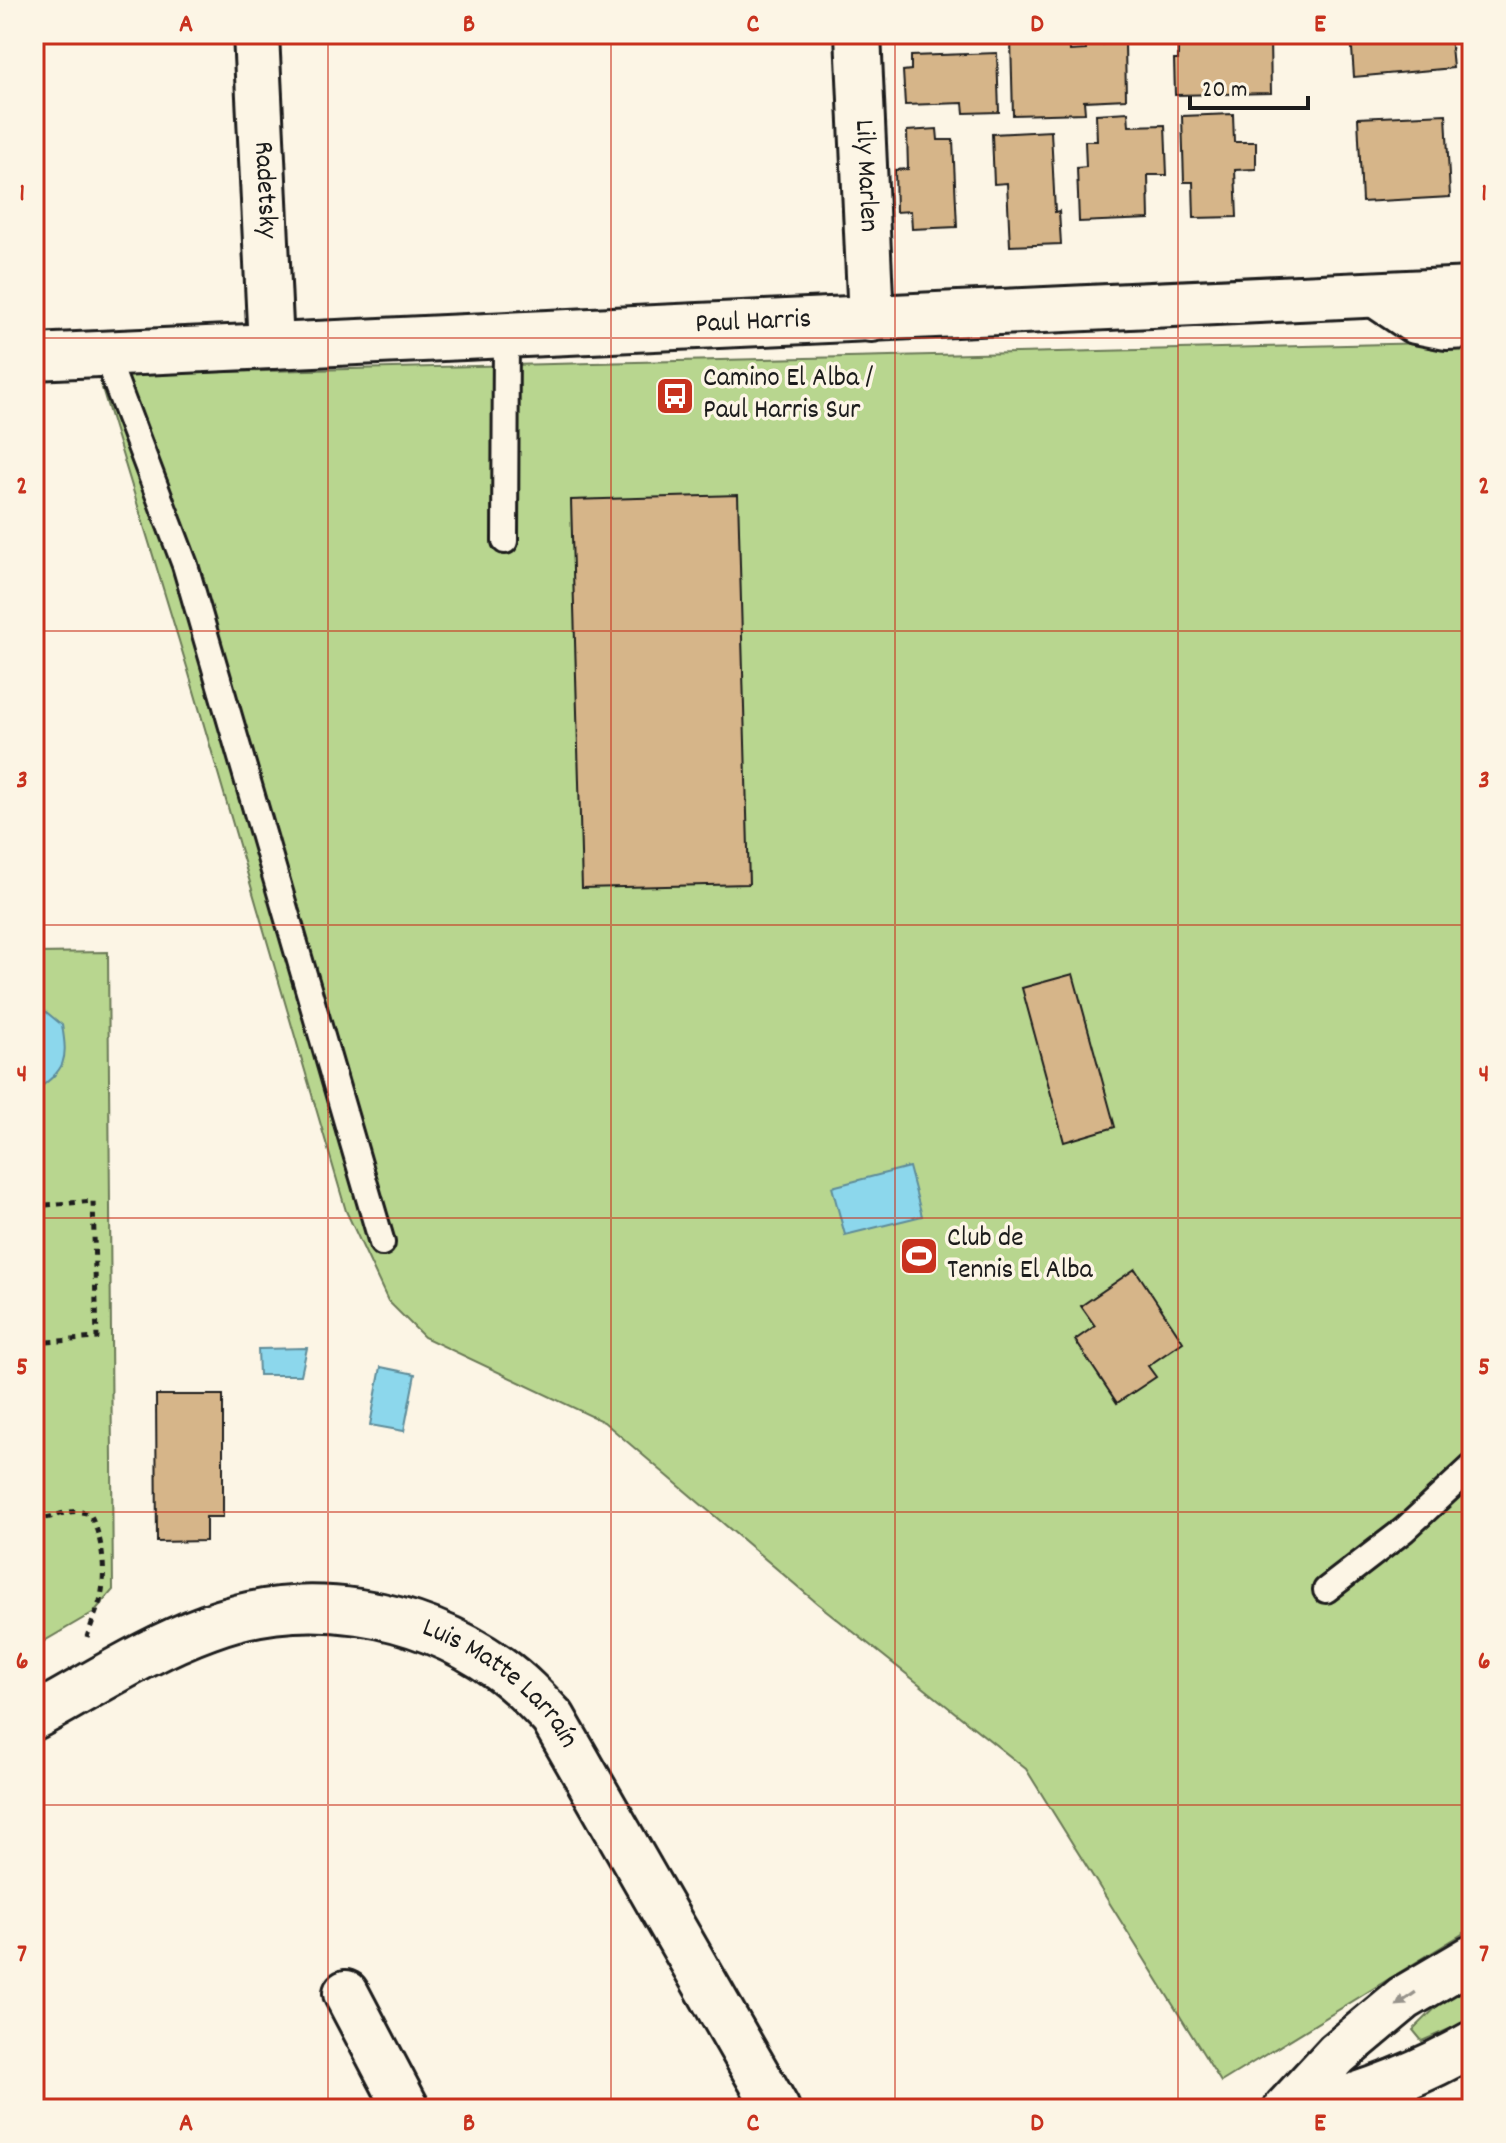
<svg xmlns="http://www.w3.org/2000/svg" width="1506" height="2143" viewBox="0 0 1506 2143" font-family="Dekko,sans-serif">
	<style>
		.green { fill: #b8d68f; stroke: #6a7956; stroke-width: 2 }
		.water { fill: #8cd7ec; stroke: #5f8c99; stroke-width: 2 }
		.building { fill: #d6b589; stroke: #1c1c1c; stroke-width: 2 }
		.lines { fill: none; stroke-linecap: round; stroke-linejoin: round }
		.lane-casing { stroke: #1c1c1c; stroke-width: 30 }
		.street-casing { stroke: #1c1c1c; stroke-width: 50 }
		.secondary-casing { stroke: #1c1c1c; stroke-width: 50 }
		.path { stroke: #1c1c1c; stroke-width: 5; stroke-dasharray: 6 6; stroke-linecap: butt }
		.lane { stroke: #fcf5e5; stroke-width: 24 }
		.street { stroke: #fcf5e5; stroke-width: 44 }
		.secondary { stroke: #fcf5e5; stroke-width: 44 }
		.oneway { fill: #97938b }
		.grid { fill: none; stroke: #c8321e; stroke-width: 2; stroke-opacity: 0.55 }
		.labels { text-anchor: middle; dominant-baseline: central; stroke-width: 7; stroke-linejoin: round; paint-order: stroke }
		.street-label { font-size: 28px; fill: #1c1c1c; stroke: #fcf5e5 }
		.poi-label { font-size: 28px; fill: #1c1c1c; stroke: #fcf5e5; text-anchor: start }
		.neatline { fill: none; stroke: #c8321e; stroke-width: 3 }
		.grid-label { font-size: 26px; text-anchor: middle; font-weight: bold; fill: #c8321e }
	</style>
	<rect width="100%" height="100%" fill="#fcf5e5"/>
	<filter id="ink" filterUnits="userSpaceOnUse"><feTurbulence type="fractalNoise" baseFrequency=".0125" numOctaves="2"/><feDisplacementMap in="SourceGraphic" scale="16" xChannelSelector="R" yChannelSelector="G"/><feConvolveMatrix kernelMatrix="1 2 1 2 8 2 1 2 1" color-interpolation-filters="sRGB"/></filter>
	<g filter="url(#ink)">
		<path class="green" d="M1472 342V1928L1221 2082 1026 1769 817 1603 604 1422 424 1337 388 1301 346 1211 187 667 98 375Z
			M108 952 113 1590 94 1612 34 1647V953Z
			M1472 1972V2019L1422 2041 1413 2030Z"/>
		<path class="water" d="M34 1010 45 1011 62 1025C68 1061 66 1069 35 1091L34 1069 40 1061 34 1048Z
			M909 1167 922 1216 845 1235 832 1187Z
			M307 1348 301 1375H259L258 1349Z
			M381 1367 415 1374 404 1431 370 1425Z"/>
		<path class="building" d="M954 34H990V41L954 42Z
			M1351 34H1450L1453 68 1354 77Z
			M1069 37 1070 51 1086 50V45L1125 43 1126 99 1084 101 1085 113 1013 115 1011 40Z
			M1270 40 1271 93 1175 95 1174 60H1178V42Z
			M997 53 999 112 964 113 963 103 905 105 903 71 911 70V56Z
			M1128 112 1129 126 1165 125 1167 175H1148L1149 219 1079 222 1077 168 1086 167 1085 141H1097L1096 114Z
			M1233 114 1234 142H1256V169L1235 170 1237 217 1194 218 1193 182H1184L1182 116Z
			M1446 114 1450 197 1362 202 1358 118Z
			M937 129 938 140H953L957 227 912 229 911 211 896 212 895 170 908 169 907 131Z
			M1051 131 1055 212 1059 211 1061 244 1010 246 1007 183 994 184 992 134Z
			M738 495 749 884 582 888 571 500Z
			M1073 974 1115 1127 1064 1142 1022 988Z
			M1135 1269 1183 1342 1148 1366 1156 1377 1117 1403 1075 1340 1095 1326 1081 1306Z
			M156 1395H223V1517H206V1541L157 1542Z"/>
		<g class="lines">
			<g class="lane-casing">
				<path id="lane" d="M105 354 185 565 382 1243
					M505 541 506 336
					M1326 1590 1404 1530 1472 1467"/>
			</g>
			<g class="street-casing">
				<g id="street">
					<path id="s1" d="M256 34 271 346"/>
					<path id="s2" d="M858 34 871 319"/>
					<path id="s3" d="M34 1717C91 1686 147 1649 208 1627 304 1591 416 1609 499 1668 519 1682 536 1700 553 1718L777 2109"/>
					<path d="M346 1993 407 2109"/>
				</g>
			</g>
			<g class="secondary-casing">
				<g id="secondary">
					<path d="M1378 296 1415 321 1446 327 1472 326"/>
					<path id="s4" d="M34 357 1472 290"/>
					<path d="M1286 2109 1337 2054 1404 1998 1472 1958"/>
					<path d="M1310 2109C1367 2094 1421 2074 1472 2044"/>
				</g>
			</g>
			<path class="path" d="M34 1206 93 1201 97 1338 34 1343
				M34 1518C58 1520 65 1506 90 1514 103 1538 107 1574 100 1601 96 1613 91 1625 87 1637"/>
			<use href="#lane" class="lane"/>
			<use href="#street" class="street"/>
			<use href="#secondary" class="secondary"/>
		</g>
		<defs><path id="oneway-solid" d="M-6-.8H1V-3.2L6.5 0L1 3.2V.8H-6Z" transform="scale(2)"/></defs>
		<use class="oneway" href="#oneway-solid" transform="translate(1406 1999) rotate(145)"/>
	</g>
	<path class="grid" d="M328 34V2109M611 34V2109M895 34V2109M1178 34V2109M34 338H1472M34 631H1472M34 925H1472M34 1218H1472M34 1512H1472M34 1805H1472"/>
	<defs>
		<g id="bus-square" transform="scale(2)"><rect x="-9" y="-9" width="18" height="18" rx="4" fill="#c8321e" stroke="#fcf5e5"/><path d="M-5-6H5V4H4V6H2V4H-2V6H-4V4H-5ZM-3.5-4V0h7V-4ZM-3.5 1.2v1.5H-2V1.2ZM2 1.2v1.5H3.5V1.2Z" fill="#fff"/></g>
		<g id="stadium-square" transform="scale(2)"><rect x="-9" y="-9" width="18" height="18" rx="4" fill="#c8321e" stroke="#fcf5e5"/><path d="M0-5a6.5 5 0 1 0 0 10a6.5 5 0 1 0 0-10ZM-3.5-1.8h7v3.6h-7Z" fill="#fff"/></g>
	</defs>
	<g fill-rule="evenodd">
		<use href="#bus-square" x="675" y="396"/>
		<use href="#stadium-square" x="919" y="1256"/>
	</g>
	<g class="labels">
		<g class="street-label">
			<text stroke="none"><textPath href="#s2" startOffset="142">Lily Marlen</textPath></text>
			<text stroke="none"><textPath href="#s1" startOffset="156">Radetsky</textPath></text>
			<text stroke="none"><textPath href="#s4" startOffset="720">Paul Harris</textPath></text>
			<text stroke="none"><textPath href="#s3" startOffset="512">Luis Matte Larraín</textPath></text>
		</g>
		<g class="poi-label">
			<text x="703" y="380">Camino El Alba /<tspan x="703" dy="32">Paul Harris Sur</tspan></text>
			<text x="947" y="1240">Club de<tspan x="947" dy="32">Tennis El Alba</tspan></text>
		</g>
	</g>
	<rect width="1506" height="2143" fill="none" stroke="#fcf5e5" stroke-width="88"/>
	<path d="M1190 96v12h118v-12" fill="none" stroke="#1c1c1c" stroke-width="4"/>
	<text x="1202" y="96" font-size="24" fill="#1c1c1c" stroke="#fcf5e5" stroke-width="6" paint-order="stroke">20 m</text>
	<rect x="44" y="44" width="1418" height="2055" class="neatline"/>
	<g class="grid-label">
		<text x="186" y="31">A</text>
		<text x="469" y="31">B</text>
		<text x="753" y="31">C</text>
		<text x="1037" y="31">D</text>
		<text x="1320" y="31">E</text>
		<text x="22" y="200">1</text>
		<text x="1484" y="200">1</text>
		<text x="22" y="493">2</text>
		<text x="1484" y="493">2</text>
		<text x="22" y="787">3</text>
		<text x="1484" y="787">3</text>
		<text x="22" y="1081">4</text>
		<text x="1484" y="1081">4</text>
		<text x="22" y="1374">5</text>
		<text x="1484" y="1374">5</text>
		<text x="22" y="1668">6</text>
		<text x="1484" y="1668">6</text>
		<text x="22" y="1961">7</text>
		<text x="1484" y="1961">7</text>
		<text x="186" y="2130">A</text>
		<text x="469" y="2130">B</text>
		<text x="753" y="2130">C</text>
		<text x="1037" y="2130">D</text>
		<text x="1320" y="2130">E</text>
	</g>
</svg>
